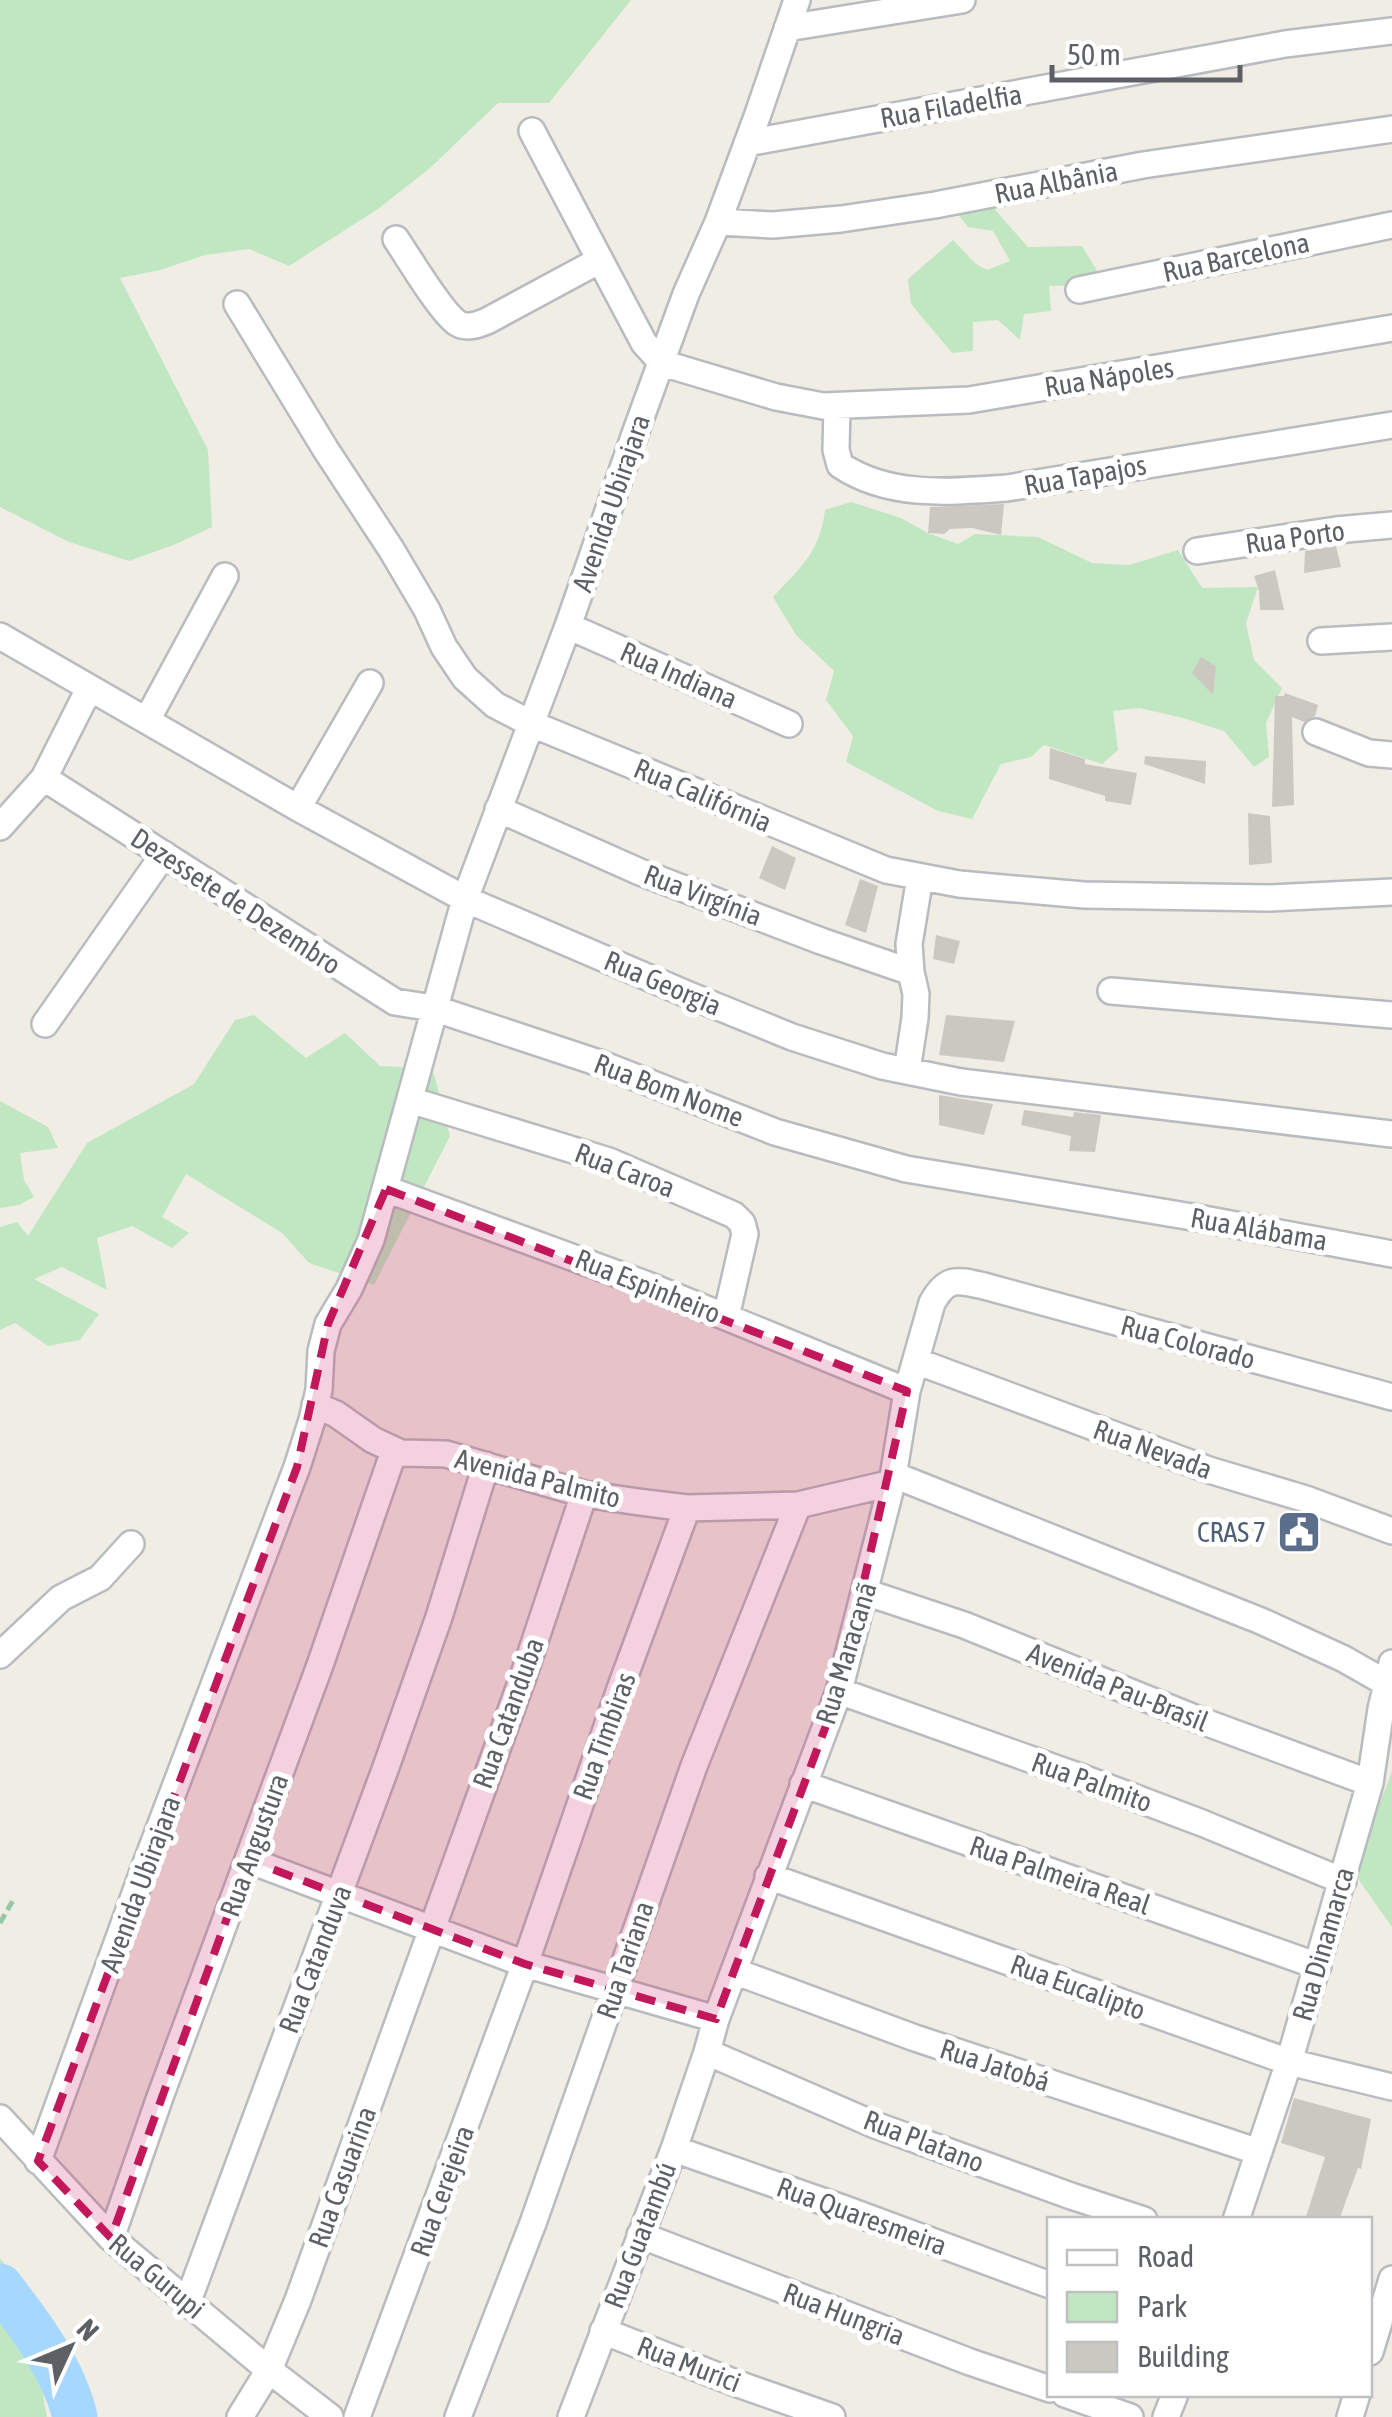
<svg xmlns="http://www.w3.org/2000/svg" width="1392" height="2417" viewBox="0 0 1392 2417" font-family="'Asap Condensed',sans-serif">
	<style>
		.green { fill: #c1e7c2 }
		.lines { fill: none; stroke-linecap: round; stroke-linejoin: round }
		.river { stroke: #a6d7ff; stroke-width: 45 }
		.building { fill: #cbc8c2 }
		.minor-casing { stroke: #b8bbbf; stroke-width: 30 }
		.path { stroke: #99c7a7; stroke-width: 5; stroke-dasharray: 10 5; stroke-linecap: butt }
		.minor { stroke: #fff; stroke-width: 25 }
		.marked { fill: #c2185b; fill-opacity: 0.2; stroke: #c2185b; stroke-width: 8; stroke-dasharray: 20 12; stroke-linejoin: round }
		.labels { text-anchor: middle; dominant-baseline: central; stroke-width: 10; stroke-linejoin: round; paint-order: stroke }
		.street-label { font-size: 28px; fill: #5d6166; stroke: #fff }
		.service-label { font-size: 28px; fill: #4e5e75; stroke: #fff; text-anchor: end }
	</style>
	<rect width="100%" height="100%" fill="#f0ede5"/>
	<path class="green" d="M0 0H631L549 103H498L430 168 378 209 289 266 249 249 205 255 160 270 120 278 208 450 212 527 176 544 129 561 69 542 0 507Z
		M991 205 1028 247 1082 246 1105 284 1049 286 1051 311 1024 314 1020 340 998 320 973 322V351L952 353 911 304 908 279 953 240 976 264 987 270 1010 261 993 231 968 227 957 213Z
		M851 502 901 518 928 533 958 544 975 534 1038 537 1092 563 1129 565 1178 550 1202 588 1258 587 1246 623 1254 660 1282 688 1266 723 1269 757 1254 767 1224 731 1183 718 1139 708 1113 711 1118 750 1102 764 1044 745 1031 757 1001 764 972 819 938 811 846 762 853 736 826 700 834 671 796 635 773 597C801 567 820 552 825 510Z
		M254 1015 306 1058 345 1033 380 1066 400 1067 434 1074 450 1136 374 1285 309 1263 282 1233 186 1174 162 1217 189 1233 172 1248 132 1226 97 1238 107 1290 62 1267 34 1279 99 1314 80 1340 48 1346 15 1323 0 1330V1227L17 1222 28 1236 87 1143 194 1084 235 1020Z
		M0 1101 48 1127 58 1148 20 1153 24 1180 34 1197 19 1205 0 1208Z
		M1392 1771V1927L1353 1872C1364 1837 1380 1805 1392 1771Z
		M0 2258 45 2318 41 2384 47 2417H0Z"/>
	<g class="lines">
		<path class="river" d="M0 2286C30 2324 64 2370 75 2417"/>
	</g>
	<path class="building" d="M1004 504 1001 535 972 528 950 529 944 534 928 533 930 507Z
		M1336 546 1341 567 1304 573 1305 551Z
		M1275 570 1284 610H1260L1259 591 1254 576Z
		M1201 657 1216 666 1213 695 1192 673Z
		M1285 693 1318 705 1315 716 1304 722 1292 717 1294 805 1272 807 1275 696H1284Z
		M1050 748 1085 759V764L1137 773 1131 805 1105 801V796L1049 779Z
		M1145 756 1206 761 1205 784 1144 764Z
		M1248 813 1270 816 1272 863 1249 865Z
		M772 846 796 858 785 890 759 878Z
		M860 879 878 886 866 933 845 925Z
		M936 935 960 941 954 964 933 959Z
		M946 1015 1015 1021 1004 1062 939 1055Z
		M939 1095 993 1104 984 1135 939 1125Z
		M1024 1110 1073 1117 1074 1112 1101 1115 1095 1152 1069 1151 1071 1136 1021 1125Z
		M1294 2098 1371 2119 1361 2169 1358 2168 1339 2220H1305L1325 2157 1281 2143Z"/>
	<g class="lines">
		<g class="minor-casing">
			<path id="minor" d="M787 28 962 0
				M532 131 600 260
				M747 143 1285 44 1392 31
				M718 222 773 225 841 219 935 205 1143 165 1392 129
				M396 239C409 258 440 311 457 323 467 329 477 325 487 321L600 260 644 343 662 363 776 397 823 406 969 400 1392 328
				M1079 290 1392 225
				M237 304 326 450 391 549 427 610 444 647 465 678 495 705 532 724 886 870 959 884 1084 895 1269 898 1392 892
				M837 406 836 450 840 465C889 498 950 492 1007 488L1392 425
				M1197 551 1336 530 1392 525
				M568 626 789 724
				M0 636 298 808 465 899 689 995 792 1037 882 1066 961 1082 1392 1134
				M1321 641 1392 637
				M147 720 225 576
				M1316 732 1369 753 1392 755
				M44 778 395 1002 433 1008 599 1063 775 1132 906 1169 1204 1219 1392 1254
				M298 808 370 683
				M498 809 640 872 821 941 911 972
				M0 827 44 778 89 689
				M1111 991 1392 1015
				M45 1024 164 854
				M907 1071 915 1018 916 994 911 972 909 944 920 877
				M410 1100 609 1161 734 1215 742 1223 745 1234 726 1317
				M386 1189 645 1284 907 1391
				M916 1361 1209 1470 1306 1499 1392 1531
				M315 1405 336 1414 373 1440 401 1453 446 1454 584 1494 639 1502 687 1508 798 1505 892 1483
				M894 1475 1261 1621 1344 1659 1386 1683
				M865 1592 964 1625 1202 1721 1370 1783
				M0 1655 61 1598 100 1578 131 1544
				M839 1691 1083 1778 1202 1823 1343 1881
				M803 1784 1318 1966
				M248 1860 525 1964 716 2019
				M768 1876 1289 2062 1392 2087
				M734 1971 915 2038 1259 2152
				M707 2052 875 2125 1071 2196 1144 2220
				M0 2118 111 2238 269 2370 330 2417
				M674 2149 845 2209 1050 2285
				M38 2161 145 1866 297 1467 312 1420 319 1390 321 1351 328 1324 349 1289 371 1240 465 899 568 626 636 431 686 294 718 222 758 114 797 0
				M1236 2220 1289 2062 1370 1783 1381 1709 1392 1663
				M640 2235 970 2362 1050 2389
				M111 2238 160 2097 320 1665 394 1451
				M188 2301 386 1767 439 1617 486 1465
				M603 2331 738 2384 832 2417
				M1370 2352 1392 2279
				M1065 2394 1130 2417
				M240 2417 269 2370 298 2300 523 1677 584 1494
				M357 2417 525 1964 620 1689 687 1508
				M458 2417 533 2223 694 1766 798 1505
				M571 2417 674 2149 707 2052 716 2019 839 1691 892 1483 907 1391 932 1303C947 1276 957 1280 984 1286L1392 1397
				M1166 2417 1175 2394
				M1350 2417 1357 2394"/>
		</g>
		<path class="path" d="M0 1923 15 1897"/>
		<use href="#minor" class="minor"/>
	</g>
	<path class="marked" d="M386 1189 907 1391 839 1691 716 2019 525 1964 248 1860 111 2238 38 2161 297 1467 328 1324Z"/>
	<defs>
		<g id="civic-square" transform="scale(2.25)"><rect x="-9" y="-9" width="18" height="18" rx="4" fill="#5c6f8a" stroke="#fff"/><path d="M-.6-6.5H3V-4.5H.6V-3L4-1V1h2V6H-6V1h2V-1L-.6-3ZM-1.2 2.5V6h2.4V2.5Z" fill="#fff"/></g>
	</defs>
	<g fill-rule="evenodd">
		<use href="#civic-square" x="1299" y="1532"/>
	</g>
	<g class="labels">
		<g class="street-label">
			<text transform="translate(951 106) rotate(-10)">Rua Filadelfia</text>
			<text transform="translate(1056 182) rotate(-11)">Rua Albânia</text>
			<text transform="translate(1236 257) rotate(-12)">Rua Barcelona</text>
			<text transform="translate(1109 377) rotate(-9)">Rua Nápoles</text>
			<text transform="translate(1085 475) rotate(-10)">Rua Tapajos</text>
			<text transform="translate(611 503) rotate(-71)">Avenida Ubirajara</text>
			<text transform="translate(1295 537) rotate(-8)">Rua Porto</text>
			<text transform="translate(679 675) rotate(24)">Rua Indiana</text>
			<text transform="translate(703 795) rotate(23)">Rua Califórnia</text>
			<text transform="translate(703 895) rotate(21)">Rua Virgínia</text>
			<text transform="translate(236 901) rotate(33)">Dezessete de Dezembro</text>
			<text transform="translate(663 983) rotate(23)">Rua Georgia</text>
			<text transform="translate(669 1090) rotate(21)">Rua Bom Nome</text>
			<text transform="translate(625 1170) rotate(21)">Rua Caroa</text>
			<text transform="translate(1259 1229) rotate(10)">Rua Alábama</text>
			<text transform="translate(648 1286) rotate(22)">Rua Espinheiro</text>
			<text transform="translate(1188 1342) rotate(15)">Rua Colorado</text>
			<text transform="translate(1153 1449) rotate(20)">Rua Nevada</text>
			<text transform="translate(538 1478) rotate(14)">Avenida Palmito</text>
			<text transform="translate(846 1653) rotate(-73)">Rua Maracanã</text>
			<text transform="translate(1118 1687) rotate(22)">Avenida Pau-Brasil</text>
			<text transform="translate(508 1713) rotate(-70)">Rua Catanduba</text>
			<text transform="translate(604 1736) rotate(-70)">Rua Timbiras</text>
			<text transform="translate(1092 1782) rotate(20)">Rua Palmito</text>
			<text transform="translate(254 1845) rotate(-70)">Rua Angustura</text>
			<text transform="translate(1060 1875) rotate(19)">Rua Palmeira Real</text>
			<text transform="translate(140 1884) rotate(-70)">Avenida Ubirajara</text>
			<text transform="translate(1323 1944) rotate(-74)">Rua Dinamarca</text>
			<text transform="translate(315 1959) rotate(-69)">Rua Catanduva</text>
			<text transform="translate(625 1960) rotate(-71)">Rua Tariana</text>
			<text transform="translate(1078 1987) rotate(20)">Rua Eucalipto</text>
			<text transform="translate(995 2065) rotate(18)">Rua Jatobá</text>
			<text transform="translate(924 2141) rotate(21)">Rua Platano</text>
			<text transform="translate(342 2177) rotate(-70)">Rua Casuarina</text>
			<text transform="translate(442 2191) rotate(-70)">Rua Cerejeira</text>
			<text transform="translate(862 2216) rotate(20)">Rua Quaresmeira</text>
			<text transform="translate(640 2235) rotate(-69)">Rua Guatambú</text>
			<text transform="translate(157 2276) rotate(40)">Rua Gurupi</text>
			<text transform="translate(844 2314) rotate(21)">Rua Hungria</text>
			<text transform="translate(689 2364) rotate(21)">Rua Murici</text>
		</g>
		<g class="service-label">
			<text x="1266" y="1532">CRAS 7</text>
		</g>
	</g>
	<rect x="1047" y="2217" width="325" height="180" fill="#ffffff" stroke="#bec0c2" stroke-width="2.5"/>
	<rect x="1067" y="2250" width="50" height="15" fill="#ffffff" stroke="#bec0c2" stroke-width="2.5"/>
	<text x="1137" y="2267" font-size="30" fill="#5d6166">Road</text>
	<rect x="1067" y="2292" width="50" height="30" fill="#c1e7c2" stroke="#bec0c2" stroke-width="2.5"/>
	<text x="1137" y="2317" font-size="30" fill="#5d6166">Park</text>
	<rect x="1067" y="2342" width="50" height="30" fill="#cbc8c2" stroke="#bec0c2" stroke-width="2.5"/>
	<text x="1137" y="2367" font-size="30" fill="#5d6166">Building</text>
	<g transform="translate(70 2347) rotate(46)" stroke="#ffffff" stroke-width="8" paint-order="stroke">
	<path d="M0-8L18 38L0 25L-18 38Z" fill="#5d6166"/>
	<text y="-15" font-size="28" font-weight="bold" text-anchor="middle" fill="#5d6166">N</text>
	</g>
	<path d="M1052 65v15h188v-15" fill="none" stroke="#5d6166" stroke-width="5"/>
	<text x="1067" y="65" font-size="30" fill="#5d6166" stroke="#ffffff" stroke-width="8" paint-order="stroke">50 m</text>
</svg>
